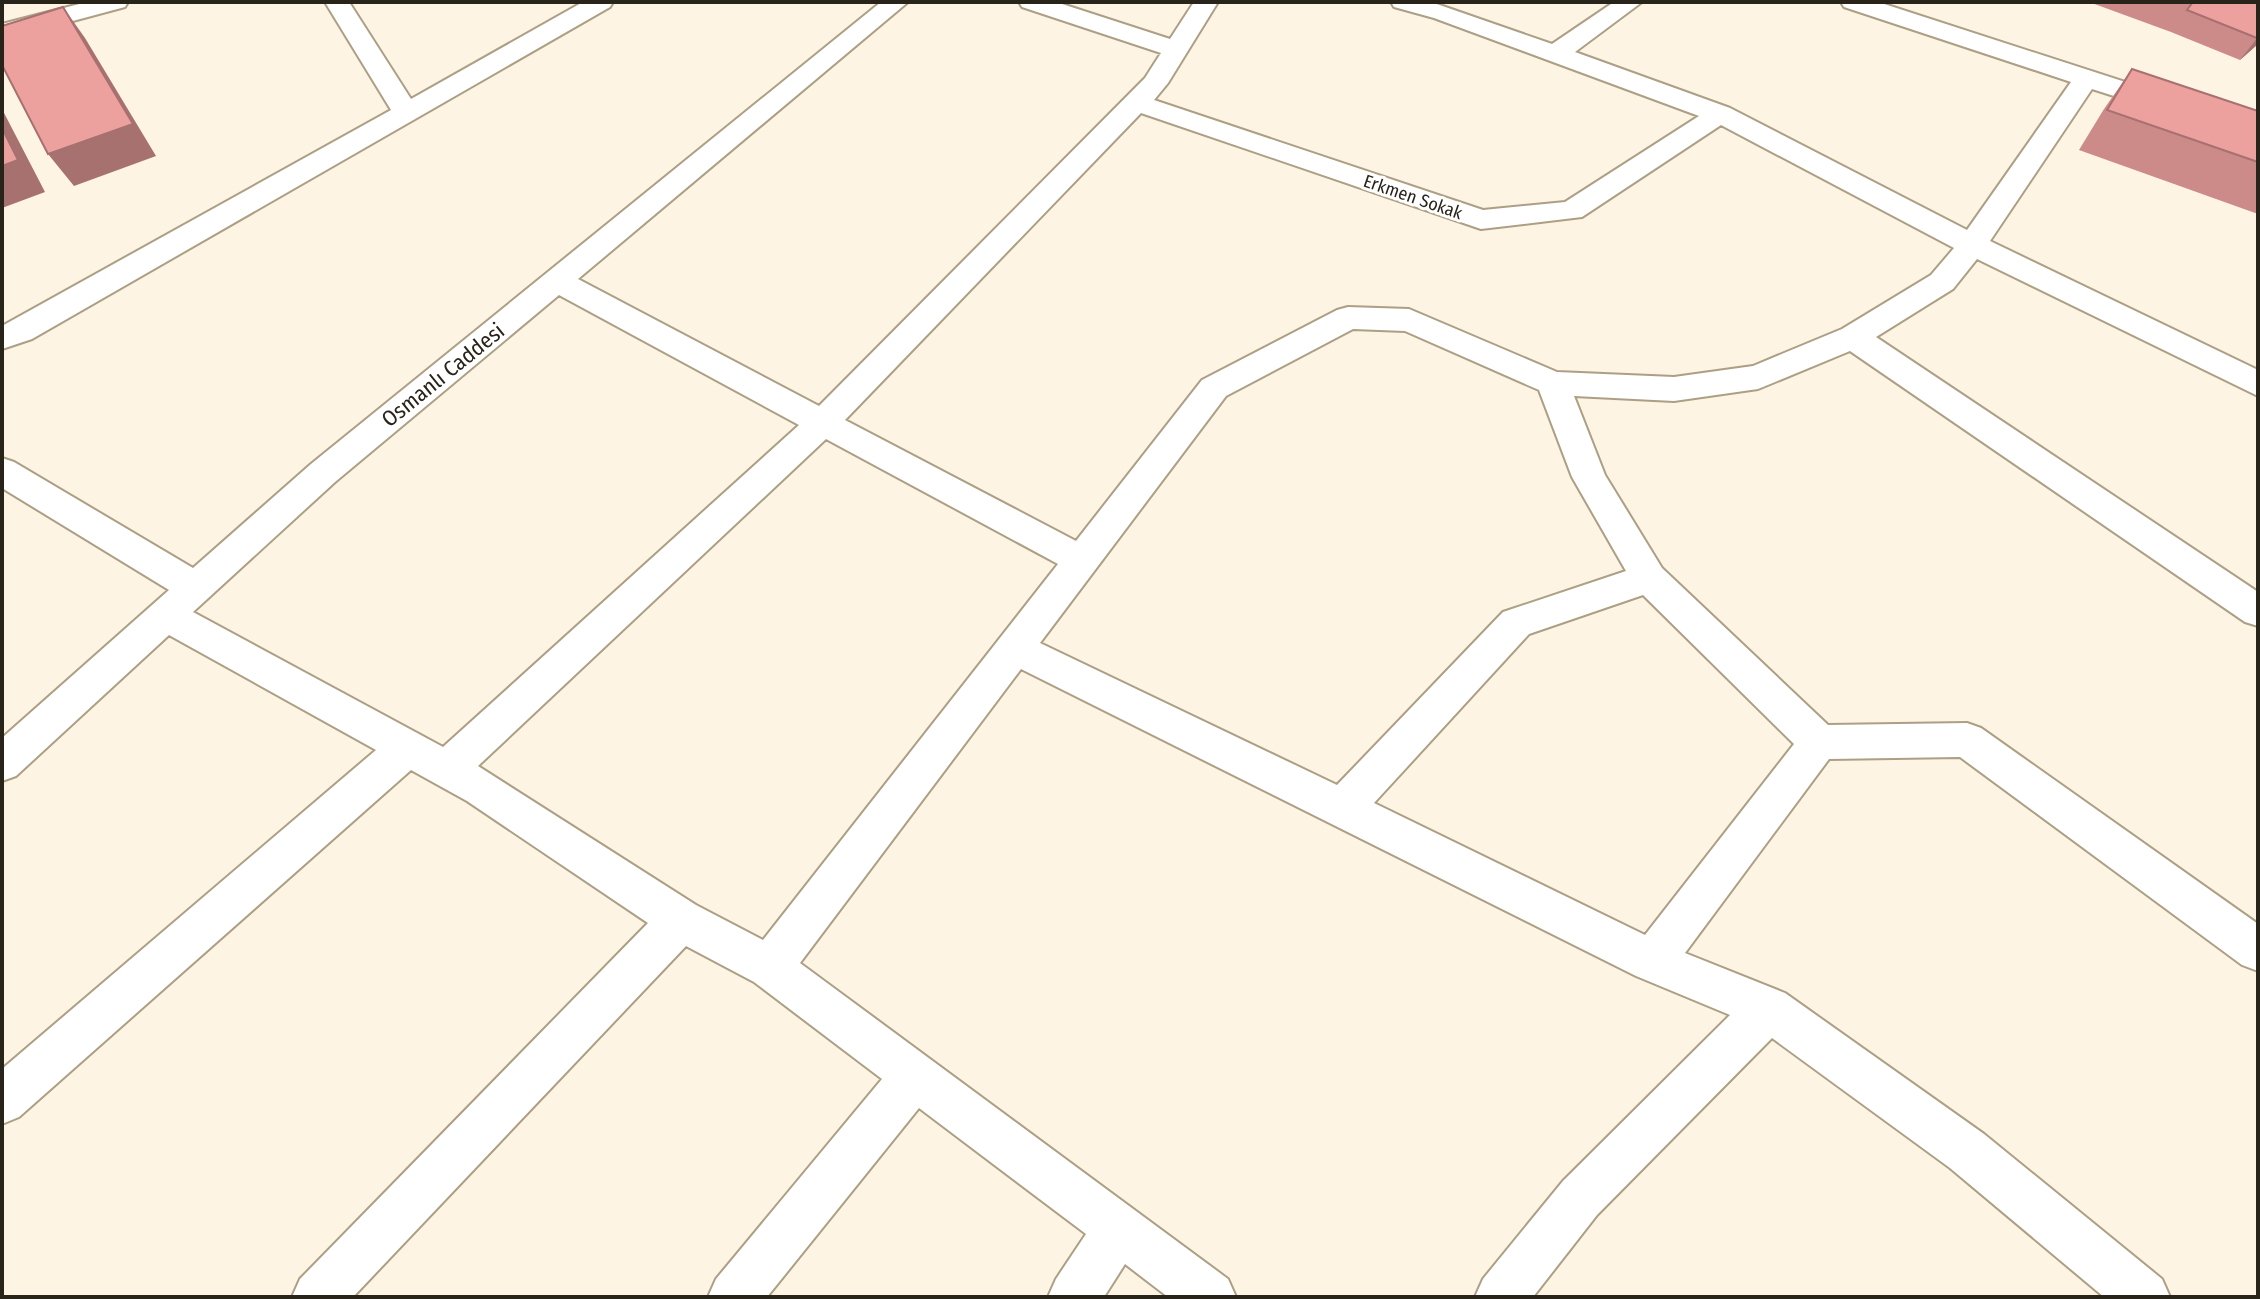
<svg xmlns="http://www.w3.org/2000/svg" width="2260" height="1299" viewBox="0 0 2260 1299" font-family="'Fira Sans Condensed',sans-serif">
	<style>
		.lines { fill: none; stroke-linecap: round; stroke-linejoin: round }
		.street-casing { stroke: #ac9f84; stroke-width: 4 }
		.street { fill: #fff; fill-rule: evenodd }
		.wall { fill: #cc8a88 }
		.shaded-wall { fill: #a6716f }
		.building { fill: #eda19e; stroke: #a6716f; stroke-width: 2 }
		.labels { text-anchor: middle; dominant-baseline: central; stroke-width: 6; stroke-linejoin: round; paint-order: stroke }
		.far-street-label { font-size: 18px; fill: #29241a; stroke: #fff }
		.street-label { font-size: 22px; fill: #29241a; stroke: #fff }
	</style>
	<rect width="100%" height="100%" fill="#fdf4e4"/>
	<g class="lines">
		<g class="street-casing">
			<path id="street" d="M87 2H128L125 7 2 40V24Z
				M325 2H349L411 99 583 2H613L610 7 32 339 2 349V326L391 110Z
				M881 2H908L578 279 819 406 1145 78 1161 53 1022 7 1019 2H1056L1170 39 1194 2H1218L1168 83 1154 100 1483 210 1565 202 1699 116 1434 18 1394 7 1391 2H1431L1552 44 1614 2H1642L1575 52 1730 108 1967 230 2071 82 1844 7 1841 2H1878L2258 125V142L2092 89 1990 241 2258 370V396L1977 259 1953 289 1876 337 2258 592V626L2245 622 1850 351 1758 389 1674 401 1574 396 1605 475 1662 568 1828 725 1967 723 1981 728 2258 924V971L2242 965 1960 757 1829 759 1685 953 1785 993 1984 1134 2162 1279 2170 1297H2104L1950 1168 1772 1038 1597 1215 1533 1297H1475L1483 1279 1563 1181 1730 1015 1636 976 1021 669 800 963 1228 1279 1236 1297H1168L1125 1264 1104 1297H1048L1056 1279 1086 1234 919 1108 767 1297H708L716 1279 882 1079 754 982 686 946 353 1297H292L300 1279 648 923 467 801 411 770 19 1117 2 1124V1069L376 750 169 635 16 776 2 781V738L169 590 2 488V458L14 462 193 568 311 464ZM1141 113 1481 229 1582 217 1721 125 1954 248 1931 275 1842 329 1753 366 1674 377 1557 372 1409 309 1348 307 1337 310 1202 380 1076 541 845 420ZM559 295 799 425 443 747 193 612 335 482ZM1353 329 1405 331 1539 390 1572 477 1626 571 1503 612 1337 785 1040 643 1226 396ZM826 439 1058 564 763 940 696 905 478 766ZM1643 595 1794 744 1645 935 1374 803 1529 634Z"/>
		</g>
		<use href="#street" class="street"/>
	</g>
	<path class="wall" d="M2089 2H2258V44L2240 60 2171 32Z
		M2132 69 2258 111V214L2079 150 2104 109Z"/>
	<path class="shaded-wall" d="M63 7 85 38 156 156 74 186 48 154Z
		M2258 37V44L2240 60Z
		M2 109 45 192 2 208Z"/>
	<path class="building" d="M2193 2H2258V37L2257 38 2187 10Z
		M63 7 133 124 48 154 2 65V26Z
		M2132 69 2258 111V162L2107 110Z
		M2 128 18 160 2 166Z"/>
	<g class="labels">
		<g class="far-street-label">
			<text transform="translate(1413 197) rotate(19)">Erkmen Sokak</text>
		</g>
		<g class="street-label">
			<text transform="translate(443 375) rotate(-39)">Osmanlı Caddesi</text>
		</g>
	</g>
	<rect width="2260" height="1299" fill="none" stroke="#29241a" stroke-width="8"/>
</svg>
